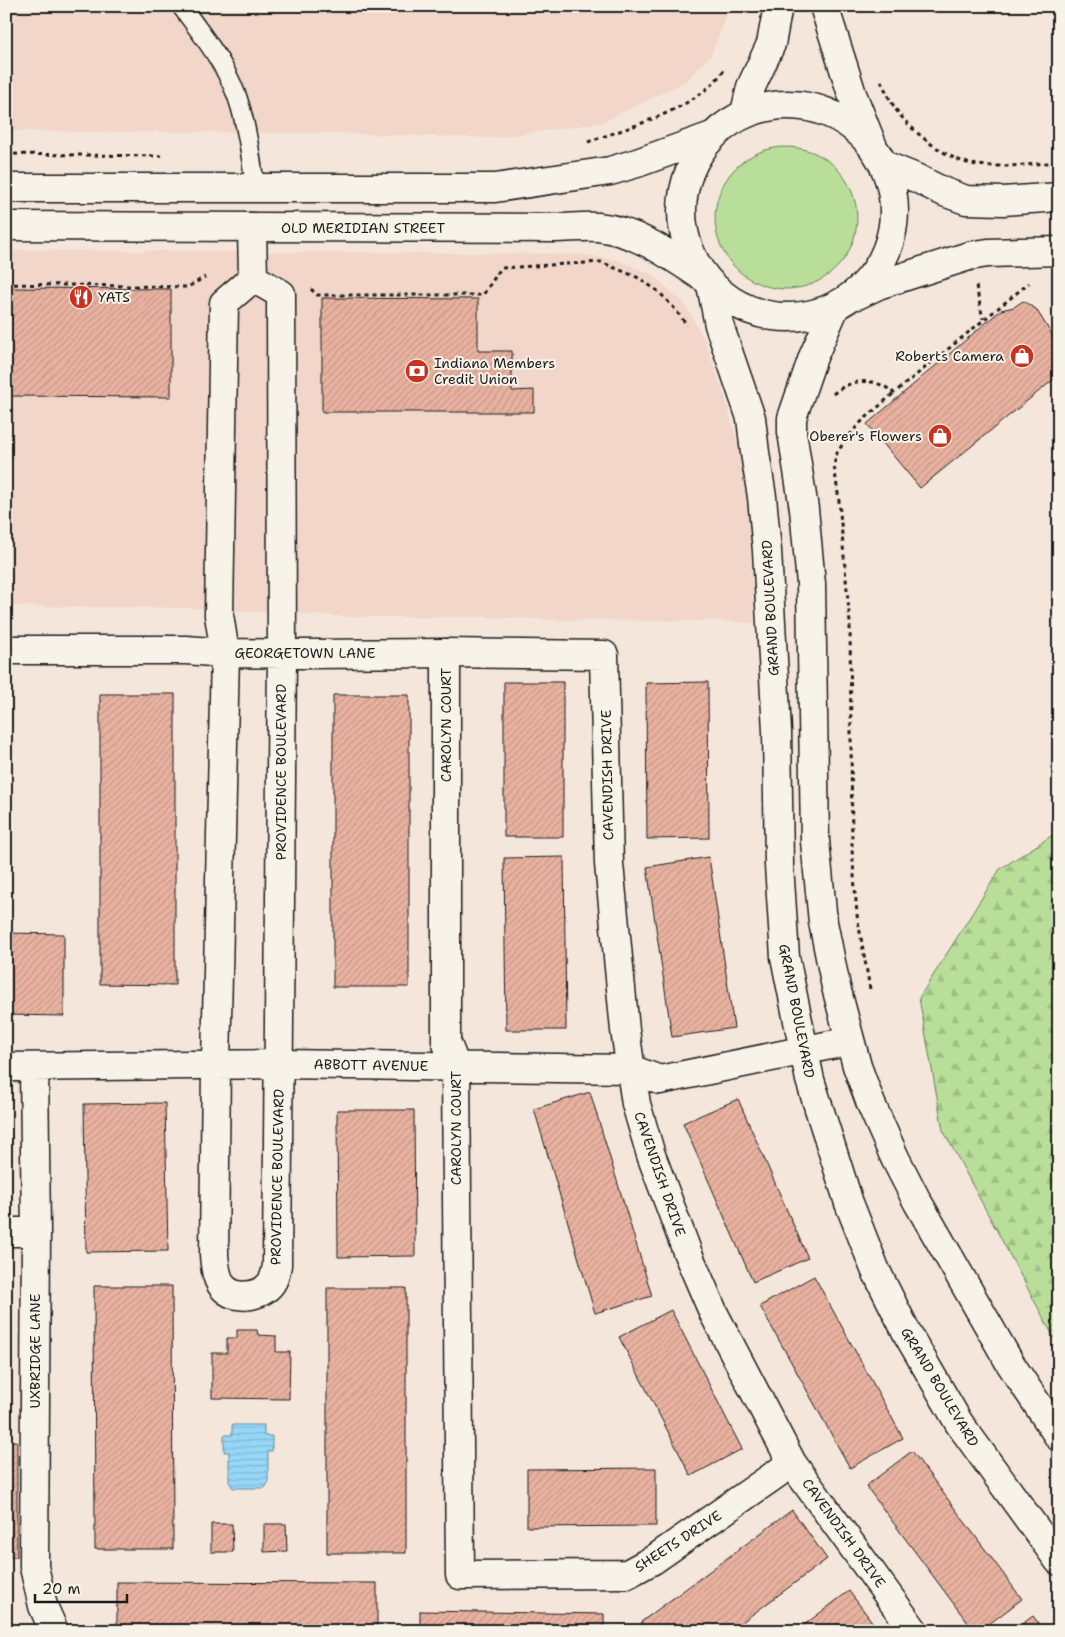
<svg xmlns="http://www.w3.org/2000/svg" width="1065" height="1637" viewBox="0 0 1065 1637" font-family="'Shantell Sans',sans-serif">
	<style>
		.built { fill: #f1d6c9 }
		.grass { fill: #b8de9a; stroke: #6a7d5b }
		.forest { fill: url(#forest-firs); stroke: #6a7d5b }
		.water { fill: url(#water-rules); stroke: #658ca0 }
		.building { fill: url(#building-hatch); stroke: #1c1c1c }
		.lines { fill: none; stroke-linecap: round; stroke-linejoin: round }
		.lane-casing { stroke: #1c1c1c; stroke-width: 21 }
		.street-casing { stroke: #1c1c1c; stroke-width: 31 }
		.secondary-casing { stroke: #1c1c1c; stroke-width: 31 }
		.path { stroke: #1c1c1c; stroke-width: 3; stroke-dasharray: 4 4; stroke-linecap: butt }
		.lane { stroke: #f7f3e8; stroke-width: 18 }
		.street { stroke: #f7f3e8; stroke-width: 28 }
		.secondary { stroke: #f7f3e8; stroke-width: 28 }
		.labels { text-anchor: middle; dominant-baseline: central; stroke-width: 4; stroke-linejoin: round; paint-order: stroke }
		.street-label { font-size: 14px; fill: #1c1c1c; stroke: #f7f3e8 }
		.poi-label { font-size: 14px; fill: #1c1c1c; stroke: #f7f3e8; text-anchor: start }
	</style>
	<defs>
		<pattern id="forest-firs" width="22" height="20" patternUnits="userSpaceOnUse" patternTransform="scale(1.25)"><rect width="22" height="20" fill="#b8de9a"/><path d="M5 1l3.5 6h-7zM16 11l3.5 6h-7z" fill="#9ebe84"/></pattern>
		<pattern id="water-rules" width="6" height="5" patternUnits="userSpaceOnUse" patternTransform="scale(1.25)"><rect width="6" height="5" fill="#96d7f8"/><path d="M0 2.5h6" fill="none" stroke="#81b8d4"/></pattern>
		<pattern id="building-hatch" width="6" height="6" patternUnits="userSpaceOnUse" patternTransform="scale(1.25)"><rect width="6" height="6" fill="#e9b2a0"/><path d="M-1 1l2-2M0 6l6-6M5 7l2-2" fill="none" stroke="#c79889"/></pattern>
	</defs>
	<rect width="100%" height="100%" fill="#f4e6da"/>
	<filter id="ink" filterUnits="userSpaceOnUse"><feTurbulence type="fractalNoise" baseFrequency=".02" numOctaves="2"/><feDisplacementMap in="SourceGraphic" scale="10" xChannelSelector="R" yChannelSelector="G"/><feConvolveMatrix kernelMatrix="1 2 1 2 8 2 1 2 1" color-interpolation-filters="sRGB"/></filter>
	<g filter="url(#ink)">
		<path class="built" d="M6 6H729V9L711 55 686 81 601 123 491 138 334 133 6 131Z
			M6 250 580 254 617 260 651 274 684 303 704 339 725 397 747 479 754 623 717 621 563 620 484 617H352L193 608 6 606Z"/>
		<path class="grass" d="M715 218a71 71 0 1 1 142 0a71 71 0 1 1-142 0Z"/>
		<path class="forest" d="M1059 831V1347L943 1130 919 998 1000 869Z"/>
		<path class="water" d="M232 1425H264V1436H272V1451H268V1483L265 1488H233L229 1482V1452H224V1435H232Z"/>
		<path class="building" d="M6 288 171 289V397L6 396Z
			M322 298 478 299V351H512V391L534 390V412H322Z
			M1023 301 1036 309 1059 346V375L920 488 867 424 1001 310 1014 307Z
			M504 682H563V837H504Z
			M708 682 709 838 647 839 646 683Z
			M100 694H175V985L100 984Z
			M333 695H409V987H333Z
			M6 830H9V869H6Z
			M564 857 566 1030H506L504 858Z
			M709 857 734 1028 672 1037 647 867Z
			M6 933 64 934V1016L6 1015Z
			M590 1092 652 1296 595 1313 534 1109Z
			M738 1099 808 1258 753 1282 683 1123Z
			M165 1103 168 1251 86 1252 84 1104Z
			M337 1110H414L415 1256 338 1257Z
			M814 1276 903 1438 850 1468 760 1306Z
			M94 1286H172L173 1549H95Z
			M327 1288H406V1553H327Z
			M671 1310 742 1449 691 1476 619 1337Z
			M237 1330H257L258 1335 276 1336V1352H290L289 1399 212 1398V1353H227V1338H237Z
			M6 1441H17V1557H6Z
			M912 1451 1022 1599 980 1631H974L866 1486Z
			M656 1468V1526L527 1527V1469Z
			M792 1510 827 1559 730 1631H647L641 1622Z
			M211 1524H232L233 1552H211Z
			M264 1524H286L287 1551 264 1552Z
			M117 1582 377 1583V1631H117Z
			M849 1591 879 1631H796Z
			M420 1611 604 1614V1631H420Z
			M1033 1616 1044 1631H1013Z"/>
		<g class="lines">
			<g class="lane-casing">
				<path id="lane" d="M181 6C204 37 231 71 241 109 248 135 252 162 255 188"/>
			</g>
			<g class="street-casing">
				<path id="street" d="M824 6 852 94 873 147
					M745 113 751 87 771 44 778 6
					M252 227 253 278
					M253 278 281 294 282 653 277 1265C276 1270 275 1276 273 1280 265 1296 238 1301 225 1289 216 1281 215 1266 214 1255L216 1064 225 653 219 615 224 303Z
					M711 285 719 325 751 418 755 453 762 497 767 551 777 731 779 865 785 957 810 1080 849 1203 875 1269 908 1335 959 1423 1059 1561
					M835 307 813 357 792 418V432L804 509 811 584 815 841 823 922 836 987 857 1066 871 1104 895 1158 917 1201 1010 1363 1059 1437
					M6 650H186L225 653 307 654 446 653 604 655 609 864 625 1030 636 1104 651 1155 688 1254 714 1314 792 1463 914 1631
					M446 653V1041L456 1067 460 1575 627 1574 653 1560 792 1463
					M6 1067 279 1064 630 1069 660 1080 850 1041
					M34 1067 36 1232 34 1567 43 1606 54 1631
					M6 1232H36"/>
			</g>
			<g class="secondary-casing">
				<path id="secondary" d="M682 211a106 106 0 1 1 212 0a106 106 0 1 1-212 0Z
					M884 165 916 178 944 192 966 200 1003 201 1059 197
					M6 188H495L610 171 637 163 712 136
					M6 226 556 228C569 228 585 226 598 227 638 231 674 258 706 279
					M857 295 878 285 969 256 988 253 1059 251"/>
			</g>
			<path class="path" d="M881 81C886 91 891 103 897 111 913 133 951 163 978 165 1005 168 1032 164 1059 162
				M588 142C631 126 697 110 724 70
				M6 154 161 156
				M6 284 188 287 205 277
				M976 286 983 319
				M311 289 317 295H483L501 268 601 262 639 278 659 292 674 308 687 325
				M833 394C852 378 875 377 894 393L1029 283
				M870 989 857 915 852 849 850 623 839 501 834 465 837 453 844 442 859 424 894 393"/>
			<use href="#lane" class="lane"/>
			<use href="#street" class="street"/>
			<use href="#secondary" class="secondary"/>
		</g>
	</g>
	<defs>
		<g id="restaurant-disc" transform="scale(1.25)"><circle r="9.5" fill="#c8321e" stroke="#f7f3e8"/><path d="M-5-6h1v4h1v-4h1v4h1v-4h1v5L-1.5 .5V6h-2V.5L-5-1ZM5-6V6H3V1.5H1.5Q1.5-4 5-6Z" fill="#fff"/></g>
		<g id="shop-disc" transform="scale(1.25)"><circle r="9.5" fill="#c8321e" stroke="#f7f3e8"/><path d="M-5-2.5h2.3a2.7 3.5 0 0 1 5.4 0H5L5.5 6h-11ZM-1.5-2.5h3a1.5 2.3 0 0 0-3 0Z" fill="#fff"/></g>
		<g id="bank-disc" transform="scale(1.25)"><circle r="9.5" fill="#c8321e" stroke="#f7f3e8"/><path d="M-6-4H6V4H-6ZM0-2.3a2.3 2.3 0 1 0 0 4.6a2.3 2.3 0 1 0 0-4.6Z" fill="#fff"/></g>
	</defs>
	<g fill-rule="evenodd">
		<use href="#restaurant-disc" x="81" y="297"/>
		<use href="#shop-disc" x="1022" y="356"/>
		<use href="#bank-disc" x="417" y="371"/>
		<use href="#shop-disc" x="940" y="436"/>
	</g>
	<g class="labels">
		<g class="street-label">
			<text x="363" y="228">OLD MERIDIAN STREET</text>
			<text transform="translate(770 608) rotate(-93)">GRAND BOULEVARD</text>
			<text x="305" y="653">GEORGETOWN LANE</text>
			<text transform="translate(446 725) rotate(-90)">CAROLYN COURT</text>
			<text transform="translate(281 772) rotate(-90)">PROVIDENCE BOULEVARD</text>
			<text transform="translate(607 775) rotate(-91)">CAVENDISH DRIVE</text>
			<text transform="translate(797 1011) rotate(79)">GRAND BOULEVARD</text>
			<text transform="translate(371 1065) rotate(1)">ABBOTT AVENUE</text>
			<text transform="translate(456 1128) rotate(-90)">CAROLYN COURT</text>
			<text transform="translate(660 1174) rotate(71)">CAVENDISH DRIVE</text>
			<text transform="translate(277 1177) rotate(-89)">PROVIDENCE BOULEVARD</text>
			<text transform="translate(35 1351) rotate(-90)">UXBRIDGE LANE</text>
			<text transform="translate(940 1387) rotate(59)">GRAND BOULEVARD</text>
			<text transform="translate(844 1533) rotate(54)">CAVENDISH DRIVE</text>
			<text transform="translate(678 1541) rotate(-33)">SHEETS DRIVE</text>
		</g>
		<g class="poi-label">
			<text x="98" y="297">YATS</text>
			<text x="1004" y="356" text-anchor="end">Roberts Camera</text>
			<text x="434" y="363">Indiana Members<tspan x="434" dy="16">Credit Union</tspan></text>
			<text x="922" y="436" text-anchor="end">Oberer's Flowers</text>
		</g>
	</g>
	<rect width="1065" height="1637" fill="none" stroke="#f7f3e8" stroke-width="25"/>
	<rect x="12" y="12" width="1040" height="1612" fill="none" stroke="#1c1c1c" stroke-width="2" filter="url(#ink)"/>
	<path d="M35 1594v8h92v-8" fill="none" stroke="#1c1c1c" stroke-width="2.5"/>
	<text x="42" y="1594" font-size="15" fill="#1c1c1c" stroke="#f7f3e8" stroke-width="4" paint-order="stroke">20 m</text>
</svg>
